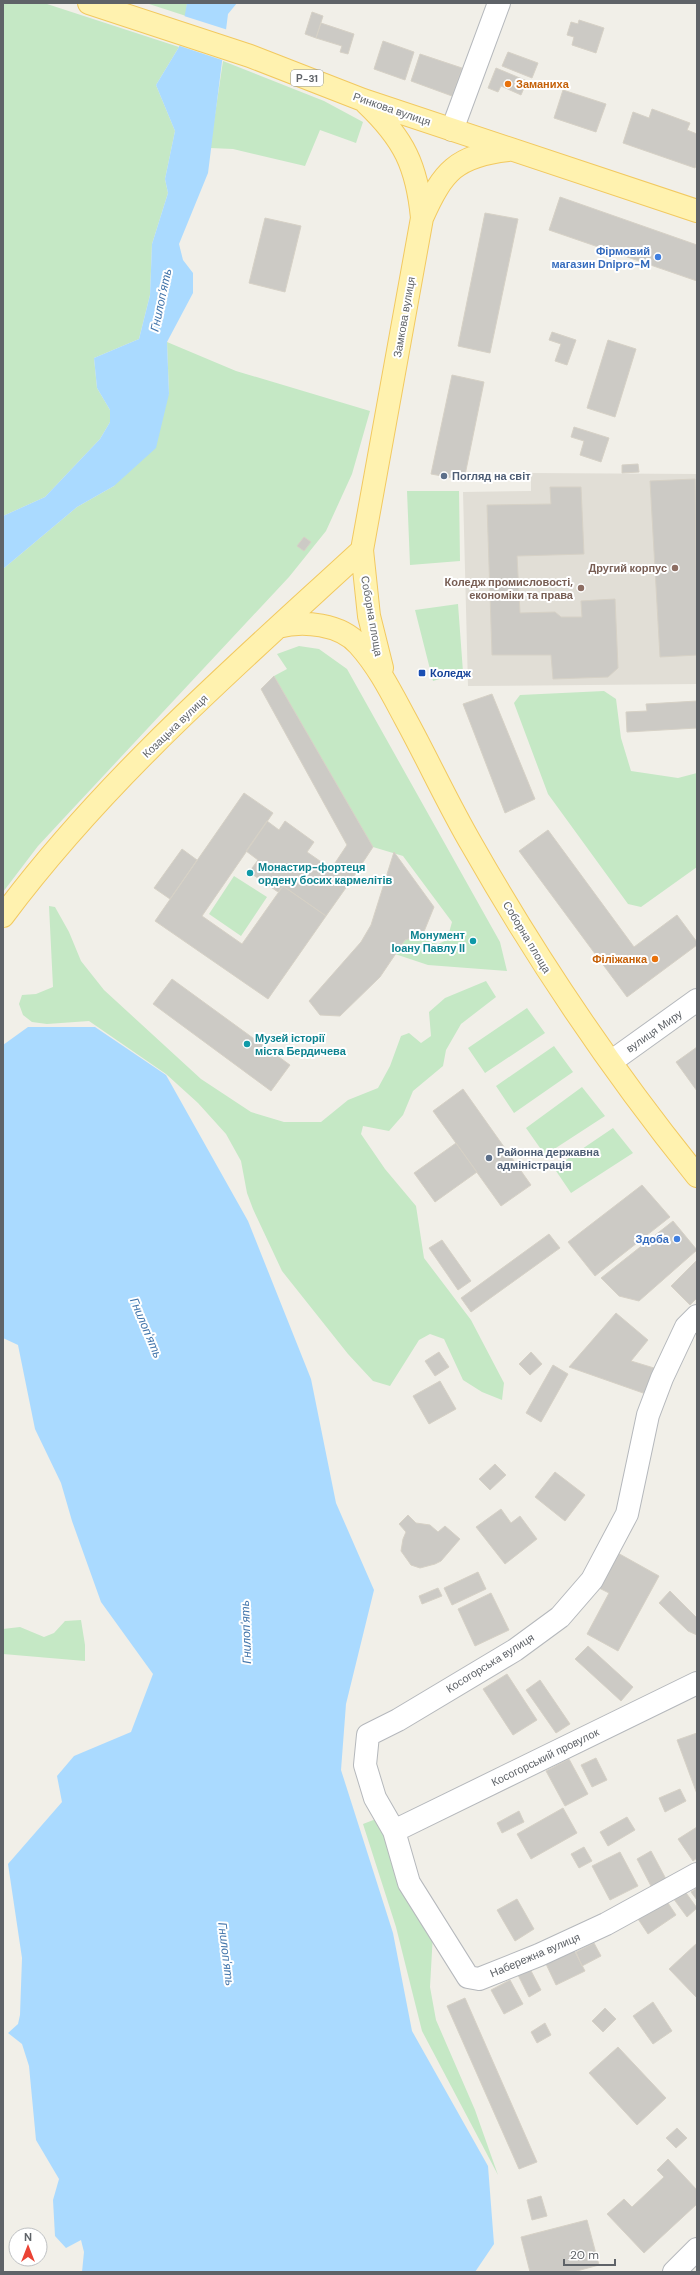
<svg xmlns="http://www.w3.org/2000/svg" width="700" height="2275" viewBox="0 0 700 2275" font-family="'DM Sans',sans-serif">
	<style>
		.education { fill: #e1ded6 }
		.green { fill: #c5e8c5 }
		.water { fill: #aadaff }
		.pier { fill: #f1efe8 }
		.building { fill: #cccac5; stroke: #d6d1c6 }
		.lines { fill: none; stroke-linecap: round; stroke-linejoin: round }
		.minor-casing { stroke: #b5b8bc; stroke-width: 24 }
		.major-casing { stroke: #f2c960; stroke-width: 24 }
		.minor { stroke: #fff; stroke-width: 22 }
		.major { stroke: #fff2af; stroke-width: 22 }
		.food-dot { fill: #e8710a; stroke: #fff; stroke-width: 1.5 }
		.shop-dot { fill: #3f7fe0; stroke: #fff; stroke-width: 1.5 }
		.service-dot { fill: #5c6f8a; stroke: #fff; stroke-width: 1.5 }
		.education-dot { fill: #8d6e63; stroke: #fff; stroke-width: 1.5 }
		.transit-dot { fill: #1a4fb4; stroke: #fff; stroke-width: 1.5 }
		.culture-dot { fill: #0f9aa8; stroke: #fff; stroke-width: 1.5 }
		.labels { text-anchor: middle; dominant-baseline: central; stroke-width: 4; stroke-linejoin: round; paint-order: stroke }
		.shield { fill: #fff; stroke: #8f9295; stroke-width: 1 }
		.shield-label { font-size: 10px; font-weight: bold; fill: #5f6368 }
		.food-label { font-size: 11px; font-weight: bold; fill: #c56008; stroke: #fff; text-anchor: start }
		.street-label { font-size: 11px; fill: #5f6368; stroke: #fff }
		.shop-label { font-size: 11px; font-weight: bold; fill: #366cbe; stroke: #fff; text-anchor: end }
		.service-label { font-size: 11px; font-weight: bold; fill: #4e5e75; stroke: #fff; text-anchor: start }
		.education-label { font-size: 11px; font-weight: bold; fill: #785e54; stroke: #fff; text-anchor: end }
		.transit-label { font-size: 11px; font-weight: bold; fill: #164399; stroke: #fff; text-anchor: start }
		.culture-label { font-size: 11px; font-weight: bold; fill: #0d838f; stroke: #fff; text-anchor: start }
		.water-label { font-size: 12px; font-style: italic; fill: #4174aa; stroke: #fff }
	</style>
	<rect width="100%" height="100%" fill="#f1efe8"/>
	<path class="education" d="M531 473 697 474V684L468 686 463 492 531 491Z"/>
	<path class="green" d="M3 3H44L179 47 156 85 175 131 165 179 168 193 152 244 150 295 139 339 94 358 97 388 110 410V422L100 439 45 497 3 516Z
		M146 3H187L186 16Z
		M223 61 324 101 363 122 356 143 320 130 305 166 233 149 210 148Z
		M167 342 236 371 370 411 352 474 326 531 289 577 64 818 38 846 3 892V569L77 507 114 486 169 394Z
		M407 491H459L460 561 410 565Z
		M458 604 463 672 433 681 415 610Z
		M299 646 319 649 347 669 500 942 507 971 428 965 395 954 405 940 423 934 430 942 438 944 447 940 452 922 403 856 373 847 274 676 287 669 277 654Z
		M604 691 616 699 621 738 631 771 678 778 697 773V867L641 907 628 904 548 794 514 703 520 695Z
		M234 876 267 897 241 936 209 914Z
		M49 906 55 907 69 932 81 961 104 990 201 1079 251 1112 284 1122H321L348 1100 378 1088 390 1066 401 1036 409 1033 421 1043 431 1036 429 1012 445 998 486 981 496 997 461 1024 446 1050 443 1066 413 1091 403 1115 389 1131 363 1126 361 1134 385 1169 416 1206 424 1258 471 1320 504 1383 502 1400 482 1392 463 1380 444 1339 430 1334 419 1340 390 1386 373 1381 348 1354 282 1271 253 1209 247 1193 241 1161 226 1134 198 1103 166 1074 89 1021 47 1024 32 1022 23 1015 19 1004 22 995 36 994 53 987Z
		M527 1008 545 1033 485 1073 468 1048Z
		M554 1046 573 1072 514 1113 496 1086Z
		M582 1087 605 1116 545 1155 526 1128Z
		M613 1128 633 1153 571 1193 554 1168Z
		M81 1620 85 1645V1661L3 1654V1629L20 1627 44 1637 54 1633 65 1621Z
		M376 1819 388 1832 433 1933 430 1987 436 2020 475 2110 498 2175 422 2031 396 1927 363 1824Z"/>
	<path class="water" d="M187 3H237L228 14 208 173 179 244 183 260 193 273V293L167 342 169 394 156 448 114 486 77 507 3 569V516L45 497 100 439 110 422V410L97 388 94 358 139 339 150 295 152 244 168 193 165 179 175 131 156 85 179 47Z
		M28 1027H95L166 1075 248 1221 311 1379 336 1503 374 1590 346 1704 341 1770 393 1933 412 2031 488 2166 494 2244 475 2272H82L84 2252 81 2240 66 2248 55 2236 53 2200 59 2179 36 2140 29 2066 22 2044 8 2033 18 2024 20 2015 22 1958 8 1864 62 1802 57 1776 74 1756 131 1732 153 1674 101 1602 72 1521 61 1483 35 1429 18 1345 3 1338V1045Z"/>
	<path class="pier" d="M184 16 228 30 225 61 177 45Z"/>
	<path class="building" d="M312 12 323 16 316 38 305 34Z
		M579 20 604 28 596 53 572 45 574 37 567 35 571 22 578 24Z
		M321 23 354 34 348 54 340 52 342 46 316 38Z
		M383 41 414 52 405 80 374 69Z
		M508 52 538 63 532 78 502 66Z
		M420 54 462 68 452 96 411 81Z
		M496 68 527 81 521 95 501 86 498 92 488 88Z
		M563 90 606 104 596 132 554 118Z
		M652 109 690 123 687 130 697 134V161L695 168 623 143 633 112 649 118Z
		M560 197 697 245V281L549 230Z
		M485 213 518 219 490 353 458 346Z
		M265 218 301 226 285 292 249 283Z
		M552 332 576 340 567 365 555 361 561 344 549 340Z
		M608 340 636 349 615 417 587 408Z
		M452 375 484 382 464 480 431 474Z
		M574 427 609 438 601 462 580 455 584 441 571 437Z
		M638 464 639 472 622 473V465Z
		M695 479 697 655 660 657 650 481Z
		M550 487H581L584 554 517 556 520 613 555 612 561 617H582L581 601 615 599 618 668 608 677 553 679 551 655H492L487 505 551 504Z
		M304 537 311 542 304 551 297 546Z
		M274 676 373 847 350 882 331 869 347 845 261 689Z
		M492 694 535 799 505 813 463 704Z
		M697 701V728L627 732 626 712 647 711 646 704Z
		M244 793 273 813 202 916 242 944 283 886 326 916 268 999 155 921Z
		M267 821 279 830 285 821 314 842 307 852 350 882 326 916 283 886 278 892 249 872 258 860 246 851Z
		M548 830 634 947 677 915 697 942V945L627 997 519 851Z
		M182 849 197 860 170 899 154 888Z
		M394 852 434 907 423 934 405 940 380 977 340 1016 320 1015 309 1001 361 942 371 925Z
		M172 979 290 1065 271 1091 153 1004Z
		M697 1047V1091L676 1062Z
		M463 1089 531 1185 501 1206 433 1111Z
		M456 1143 477 1172 435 1202 414 1173Z
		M642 1185 670 1217 595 1276 568 1242Z
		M673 1221 697 1250 639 1301 619 1296 601 1278Z
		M549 1234 560 1248 471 1312 461 1298Z
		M442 1240 471 1281 458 1290 429 1248Z
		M697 1260V1298L690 1305 671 1286Z
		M616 1313 648 1340 631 1361 654 1368 646 1394 569 1367Z
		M439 1352 449 1367 435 1376 425 1361Z
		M531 1352 542 1364 530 1375 519 1364Z
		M553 1365 568 1374 541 1422 526 1413Z
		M440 1381 456 1409 429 1424 413 1396Z
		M495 1464 506 1475 490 1490 479 1479Z
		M555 1472 585 1495 565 1521 535 1497Z
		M501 1509 511 1523 520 1516 537 1539 505 1564 476 1527Z
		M408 1515 416 1523 430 1525 438 1532 445 1526 460 1539 441 1561 435 1564 420 1568 411 1565 401 1551 403 1539 406 1532 399 1524Z
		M616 1552 659 1576 618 1651 587 1634 609 1593 597 1587Z
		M478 1572 486 1589 452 1605 444 1588Z
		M438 1588 442 1596 422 1604 419 1596Z
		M670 1591 697 1618V1635L688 1631 659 1603Z
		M491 1593 509 1630 475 1646 458 1609Z
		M588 1646 633 1687 621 1701 575 1659Z
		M507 1674 537 1720 513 1735 483 1689Z
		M540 1680 570 1724 556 1733 526 1690Z
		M697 1733V1794L677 1740Z
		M596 1758 607 1780 592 1787 581 1765Z
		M569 1759 588 1794 565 1806 546 1771Z
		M680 1789 686 1801 665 1812 659 1798Z
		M563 1808 577 1833 531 1859 517 1834Z
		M519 1811 524 1822 502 1833 497 1823Z
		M627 1817 635 1830 608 1846 600 1832Z
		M697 1827V1858L693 1861 678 1839Z
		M584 1847 592 1861 579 1868 571 1854Z
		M651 1851 666 1879 651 1886 637 1859Z
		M620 1852 638 1886 610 1900 592 1866Z
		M697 1888V1900L691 1892Z
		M684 1890 697 1908 687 1917 673 1898Z
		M517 1899 534 1929 515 1941 497 1910Z
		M666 1900 676 1915 648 1934 638 1919Z
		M594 1943 601 1956 582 1966 576 1952Z
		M697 1943V1998L669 1969Z
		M574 1950 585 1971 556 1985 546 1964Z
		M529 1967 541 1990 529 1997 517 1973Z
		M510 1980 523 2004 504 2014 491 1990Z
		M465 1998 537 2162 519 2169 447 2006Z
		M653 2002 672 2031 653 2044 633 2016Z
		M605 2008 616 2019 603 2032 592 2021Z
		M545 2023 551 2035 537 2043 531 2032Z
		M618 2047 666 2098 637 2125 589 2073Z
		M677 2128 687 2138 676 2148 666 2138Z
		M668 2159 697 2190V2204L644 2253 607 2214 624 2199 632 2207 664 2177 657 2170Z
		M541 2196 547 2216 532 2220 527 2200Z
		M587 2220 599 2265 573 2272H530L521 2237Z"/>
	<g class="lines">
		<g class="minor-casing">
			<path id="minor" d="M452 130 499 3
				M612 1061 697 1000
				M697 1316 686 1327 662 1378 648 1415 627 1514 592 1580 560 1617 515 1650 398 1720 368 1735 365 1765 375 1798 394 1831 409 1883 468 1977 479 1979 539 1955 606 1924 697 1874
				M394 1831 697 1683
				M674 2272 697 2249"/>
		</g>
		<g class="major-casing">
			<path id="major" d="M89 3 250 56 363 100 697 211
				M366 103C404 139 417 166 422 218L362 550 369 616 382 668
				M422 218C443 171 456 156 508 150
				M278 627C303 620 341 624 359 645 378 666 391 692 405 718 428 760 448 804 472 845 538 961 613 1072 697 1176
				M3 916C105 779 237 665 362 550"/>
		</g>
		<use href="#minor" class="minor"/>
		<use href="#major" class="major"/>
	</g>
	<g class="food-dot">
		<circle cx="508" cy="84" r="4"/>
		<circle cx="655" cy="959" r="4"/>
	</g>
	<g class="shop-dot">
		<circle cx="658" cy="257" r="4"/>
		<circle cx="677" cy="1239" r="4"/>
	</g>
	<g class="service-dot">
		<circle cx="444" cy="476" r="4"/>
		<circle cx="489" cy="1158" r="4"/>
	</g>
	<g class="education-dot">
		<circle cx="675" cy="568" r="4"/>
		<circle cx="581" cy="588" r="4"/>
	</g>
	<rect class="transit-dot" x="418" y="669" width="8" height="8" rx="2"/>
	<g class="culture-dot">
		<circle cx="250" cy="873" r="4"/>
		<circle cx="473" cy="941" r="4"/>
		<circle cx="247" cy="1044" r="4"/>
	</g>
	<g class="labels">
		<rect class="shield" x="291" y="70" width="32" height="16" rx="3"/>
		<g class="shield-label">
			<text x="307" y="78">Р-31</text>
		</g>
		<g class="food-label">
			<text x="516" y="84">Заманиха</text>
			<text x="647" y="959" text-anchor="end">Філіжанка</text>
		</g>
		<g class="street-label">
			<text transform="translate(392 109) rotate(19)">Ринкова вулиця</text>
			<text transform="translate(404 317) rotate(-80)">Замкова вулиця</text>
			<text transform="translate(372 616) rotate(80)">Соборна площа</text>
			<text transform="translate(175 726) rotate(-44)">Козацька вулиця</text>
			<text transform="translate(527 937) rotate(59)">Соборна площа</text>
			<text transform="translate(654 1031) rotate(-35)">вулиця Миру</text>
			<text transform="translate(490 1663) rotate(-32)">Косогорська вулиця</text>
			<text transform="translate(545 1757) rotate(-26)">Косогорський провулок</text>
			<text transform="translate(535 1955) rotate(-23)">Набережна вулиця</text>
		</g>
		<g class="shop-label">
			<text x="650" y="251">Фірмовий<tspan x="650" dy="13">магазин Dnipro-M</tspan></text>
			<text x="669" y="1239">Здоба</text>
		</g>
		<g class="service-label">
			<text x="452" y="476">Погляд на світ</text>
			<text x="497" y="1152">Районна державна<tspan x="497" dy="13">адміністрація</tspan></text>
		</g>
		<g class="education-label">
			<text x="667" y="568">Другий корпус</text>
			<text x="573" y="582">Коледж промисловості,<tspan x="573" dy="13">економіки та права</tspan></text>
		</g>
		<g class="transit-label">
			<text x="430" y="673">Коледж</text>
		</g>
		<g class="culture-label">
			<text x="258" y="867">Монастир-фортеця<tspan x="258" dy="13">ордену босих кармелітів</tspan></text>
			<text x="465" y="935" text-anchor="end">Монумент<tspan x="465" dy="13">Іоану Павлу ІІ</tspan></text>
			<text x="255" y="1038">Музей історії<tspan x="255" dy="13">міста Бердичева</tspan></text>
		</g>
		<g class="water-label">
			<text transform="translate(161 300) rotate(-78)">Гнилоп'ять</text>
			<text transform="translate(146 1328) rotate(67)">Гнилоп'ять</text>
			<text transform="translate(246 1632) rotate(-92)">Гнилоп'ять</text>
			<text transform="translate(226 1954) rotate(83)">Гнилоп'ять</text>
		</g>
	</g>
	<rect width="700" height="2275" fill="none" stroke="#5f6368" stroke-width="8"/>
	<g transform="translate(28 2247)"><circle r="19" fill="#ffffff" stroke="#bfc1c3"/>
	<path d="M0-3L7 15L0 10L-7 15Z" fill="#ea4335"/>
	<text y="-6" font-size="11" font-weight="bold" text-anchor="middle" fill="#5f6368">N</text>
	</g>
	<path d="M564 2259v6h51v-6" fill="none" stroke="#5f6368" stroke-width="2"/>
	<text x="570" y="2259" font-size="12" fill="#5f6368" stroke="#ffffff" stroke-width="3" paint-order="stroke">20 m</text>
</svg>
